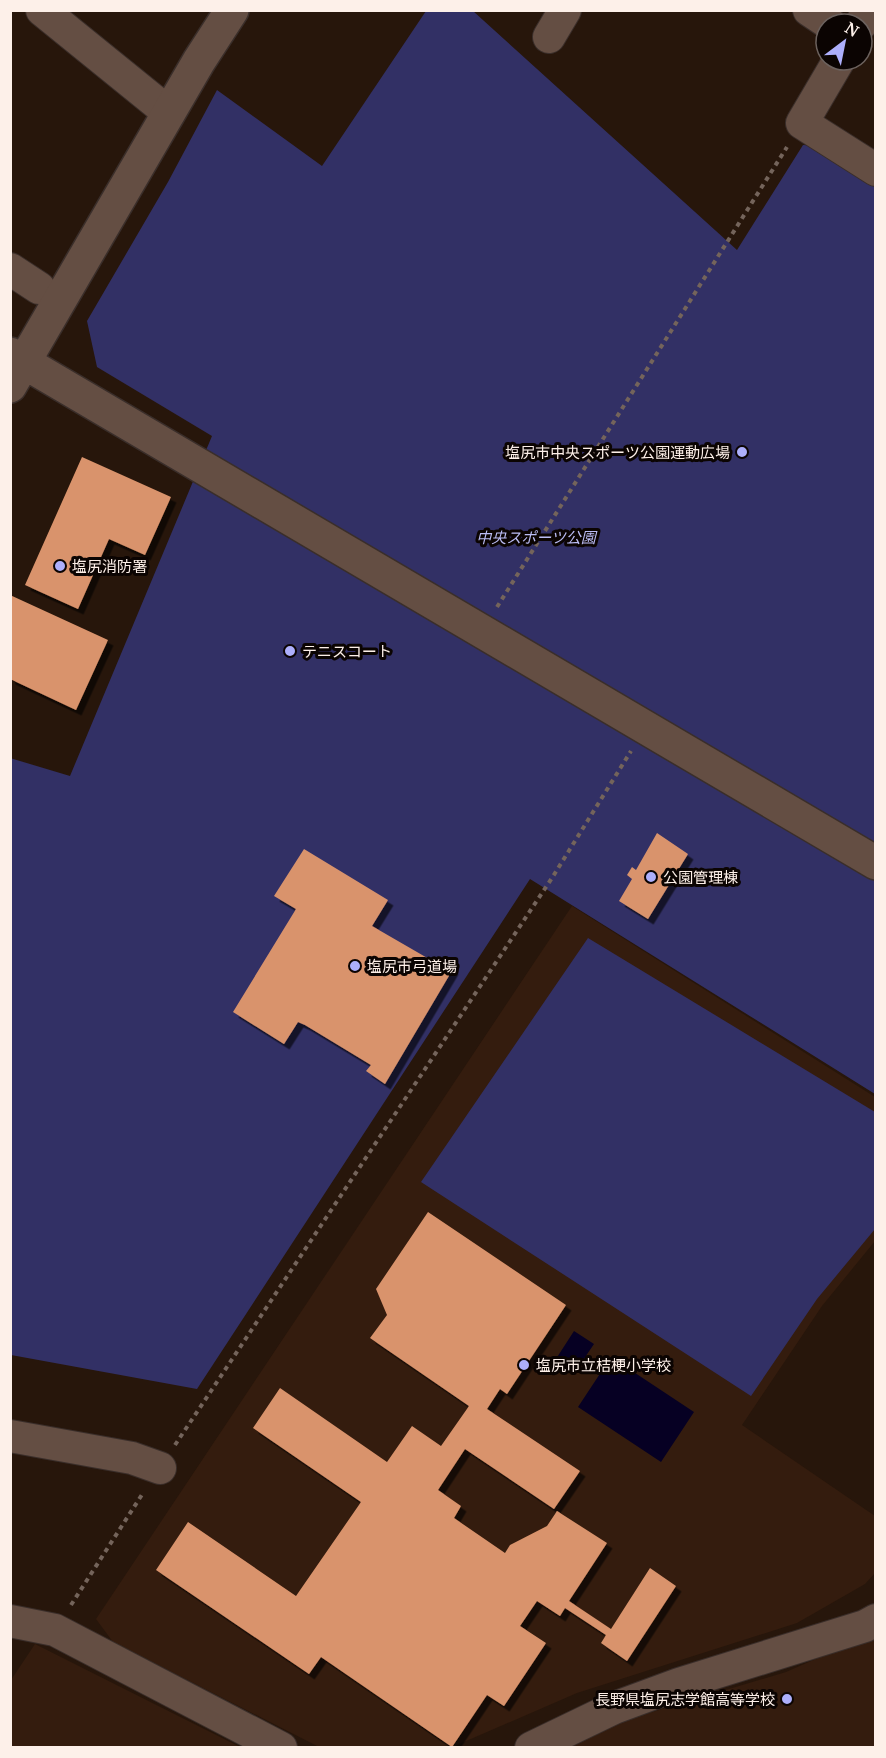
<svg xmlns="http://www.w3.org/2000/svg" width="886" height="1758" viewBox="0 0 886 1758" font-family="'Noto Serif','Noto Sans JP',serif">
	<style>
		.built { fill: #341c0e }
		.green { fill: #323065 }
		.water { fill: #060023 }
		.building { fill: #d9936c; filter: url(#shadow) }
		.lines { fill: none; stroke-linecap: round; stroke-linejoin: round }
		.street-casing { stroke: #3a2e2a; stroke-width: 34 }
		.secondary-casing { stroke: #3a2e2a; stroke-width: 36 }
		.path { stroke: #74645b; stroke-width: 4; stroke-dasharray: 4.5 4.5; stroke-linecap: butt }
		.street { stroke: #644e43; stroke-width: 32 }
		.secondary { stroke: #644e43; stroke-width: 33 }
		.poi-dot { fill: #adaffb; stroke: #0b0402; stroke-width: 2 }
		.labels { text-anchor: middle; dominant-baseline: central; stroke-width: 6; stroke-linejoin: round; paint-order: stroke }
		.poi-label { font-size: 15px; fill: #fdf0e9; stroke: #0b0402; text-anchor: start }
		.park-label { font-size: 15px; font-style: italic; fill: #babcf4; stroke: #0b0402 }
	</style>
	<defs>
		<filter id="shadow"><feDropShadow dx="5.5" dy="5.5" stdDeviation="0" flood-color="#0009"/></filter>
	</defs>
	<rect width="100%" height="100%" fill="#27160b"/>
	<path class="built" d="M572 906 875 1097V1241L822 1306 742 1425 875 1516V1573L865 1584 797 1623 577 1693 450 1748 319 1747 113 1642 96 1619Z
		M875 1633V1747L556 1748 609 1725 786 1672Z
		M35 1644 240 1747H11V1680Z"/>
	<path class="green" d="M426 11H473L737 250 803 145 822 146 875 179V1094L530 879 197 1389 11 1355 10 758 70 776 212 436 97 367 87 321 168 182 217 90 322 166Z
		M588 938 875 1112V1229L817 1299 751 1396 421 1182Z"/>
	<path class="water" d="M574 1331 594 1344 573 1375 554 1362Z
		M611 1357 694 1412 661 1462 578 1407Z"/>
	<path class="building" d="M82 457 171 497 145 555 109 539 78 609 25 585Z
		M10 595 108 640 76 710 10 679Z
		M657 833 688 854 648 919 619 901 632 879 627 875 632 867 636 870Z
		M304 849 388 900 372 926 436 963 439 958 453 969 385 1084 366 1071 371 1065 305 1025 298 1022 284 1044 233 1012 296 909 274 896Z
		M428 1212 566 1305 507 1394 500 1389 487 1409 580 1471 554 1509 465 1449 438 1490 461 1506 454 1518 505 1553 510 1545 547 1526 557 1511 607 1543 569 1601 611 1629 650 1568 676 1586 627 1661 601 1643 606 1635 565 1608 560 1616 537 1601 520 1626 546 1643 504 1706 487 1695 452 1747 321 1657 309 1674 156 1570 188 1522 296 1596 361 1502 253 1428 280 1388 387 1462 412 1426 441 1446 469 1406 370 1338 387 1315 376 1289Z"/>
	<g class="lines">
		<g class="street-casing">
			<path id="street" d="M42 10 169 113
				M809 10 830 24
				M861 24 869 10
				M549 37 565 10
				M839 60 802 123 876 170
				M10 269 39 288
				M10 1436 132 1458 160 1468
				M10 1621 55 1630 281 1748
				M531 1748 614 1708 679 1684 865 1626 876 1620"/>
		</g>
		<g class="secondary-casing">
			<path id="secondary" d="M10 354 876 863
				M10 386 199 61 232 10"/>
		</g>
		<path class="path" d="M497 607 787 147
			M175 1445 552 878 631 751
			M71 1605 143 1493"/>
		<use href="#street" class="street"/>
		<use href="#secondary" class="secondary"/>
	</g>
	<g class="poi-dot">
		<circle cx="742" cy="452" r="6"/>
		<circle cx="60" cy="566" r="6"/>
		<circle cx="290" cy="651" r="6"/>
		<circle cx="651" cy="877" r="6"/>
		<circle cx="355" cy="966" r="6"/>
		<circle cx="524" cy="1365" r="6"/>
		<circle cx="787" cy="1699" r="6"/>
	</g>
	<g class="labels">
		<g class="poi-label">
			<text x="730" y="452" text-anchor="end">塩尻市中央スポーツ公園運動広場</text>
			<text x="72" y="566">塩尻消防署</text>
			<text x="302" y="651">テニスコート</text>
			<text x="663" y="877">公園管理棟</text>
			<text x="367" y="966">塩尻市弓道場</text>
			<text x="536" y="1365">塩尻市立桔梗小学校</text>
			<text x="775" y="1699" text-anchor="end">長野県塩尻志学館高等学校</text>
		</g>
		<g class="park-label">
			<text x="536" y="537">中央スポーツ公園</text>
		</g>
	</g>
	<rect width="886" height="1758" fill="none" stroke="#fdf0e9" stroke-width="24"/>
	<g transform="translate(844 42) rotate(32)"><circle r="28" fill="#0b0402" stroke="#6c625e" stroke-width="1.5"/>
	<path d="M0-4.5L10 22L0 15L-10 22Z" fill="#adaffb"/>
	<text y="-9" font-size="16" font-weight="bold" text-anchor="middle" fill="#fdf0e9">N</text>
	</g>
</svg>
